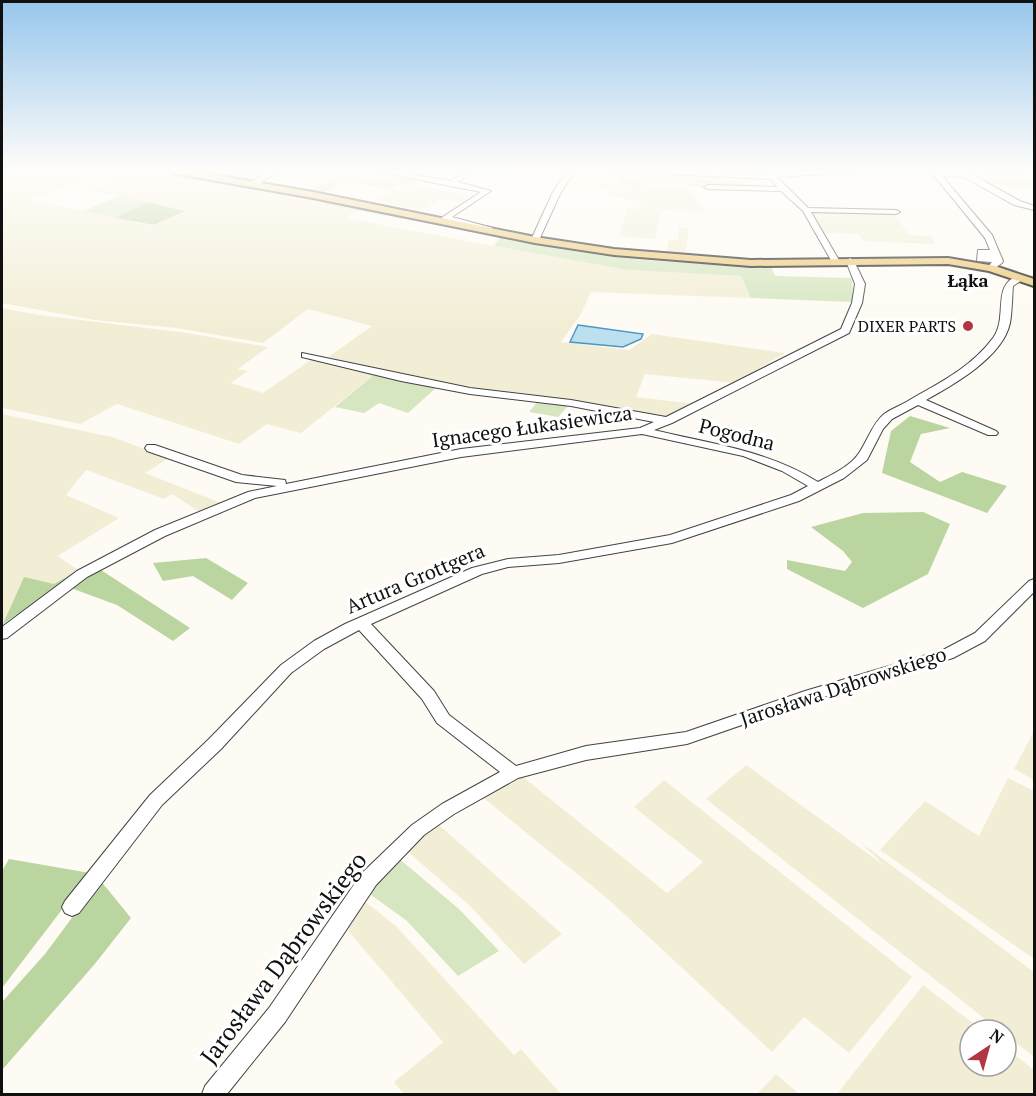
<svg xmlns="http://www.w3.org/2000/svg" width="1036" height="1096" viewBox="0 0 1036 1096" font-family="'PT Serif',serif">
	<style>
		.farmland { fill: #f2eed6 }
		.green { fill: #d6e6c0 }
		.forest { fill: #bbd5a1 }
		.cemetery { fill: #d8dfc6 }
		.water { fill: #bde0f1; stroke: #4b98c0; stroke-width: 1.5 }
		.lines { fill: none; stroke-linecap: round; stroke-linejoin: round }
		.minor-casing { stroke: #434343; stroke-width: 2 }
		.major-casing { stroke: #212121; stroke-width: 4 }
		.minor { fill: #fff; fill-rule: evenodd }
		.major { fill: #ebc877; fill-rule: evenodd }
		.poi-dot { fill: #b33542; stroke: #fff; stroke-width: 2 }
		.labels { text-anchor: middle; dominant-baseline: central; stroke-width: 6; stroke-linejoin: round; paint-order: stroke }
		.far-poi-label { font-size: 16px; fill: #101010; stroke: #fff; text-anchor: end }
		.far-quarter-label { font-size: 18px; font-weight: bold; fill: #101010; stroke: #fff }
		.street-label { font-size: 20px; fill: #101010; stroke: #fff }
		.near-street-label { font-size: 24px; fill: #101010; stroke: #fff }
	</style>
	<rect width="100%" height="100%" fill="#fefbf4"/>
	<path class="farmland" d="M2 170H134L118 176 99 173 31 200 153 226 184 211 89 190 141 170H154L328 202 324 204 358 211 345 218 494 246 628 270 741 276 751 298 591 292 581 314 561 342 629 350 652 334 785 353 735 383 645 374 636 397 695 404 670 417 484 390 406 376 328 357 372 326 308 309 263 343 176 328 95 320 2 303Z
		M568 181 686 189 691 191 704 212 661 210 655 239 620 236 627 208 638 209 641 200 610 197 612 195 607 194 610 187 565 184Z
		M417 186 475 197 465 203 442 198 421 211 374 201 393 190 407 192Z
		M812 212 894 213 909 235 931 236 935 244 863 241 859 234 823 233Z
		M679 228H689L685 257 666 255 669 240H678Z
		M2 308 39 315 188 333 268 347 238 369 248 371 231 383 263 393 312 359 375 374 301 433 267 424 239 444 117 404 80 424 2 408Z
		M2 414 112 437 169 458 145 473 221 503 201 513 172 494 164 499 86 470 66 495 119 518 58 556 78 570 54 584 24 578 2 628Z
		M1034 731V780L1014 769Z
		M746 765 885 866 859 841 1034 972V1057L1006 1035V1030H999L706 799Z
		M523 777 667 893 703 862 634 807 664 780 912 977 849 1053 804 1017 772 1052 608 899 481 796 512 779Z
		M1008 778 1034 791V959L880 850 925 801 979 836Z
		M439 825 562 934 524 964 470 906 406 850Z
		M363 900 396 926 514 1055 521 1049 561 1094H404L394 1082 443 1042 345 927Z
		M923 985 982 1030H970V1066H1006V1048L1034 1070V1094H837Z
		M776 1074 799 1094H757Z"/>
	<path class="green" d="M181 170H271L253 182Z
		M609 170 721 176 722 181 745 182 747 187H688L683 182 645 180V186L617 184 622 178 605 176Z
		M343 174 383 180 393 174 421 179 409 186 399 184 389 189 345 182 321 194 306 192Z
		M119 196 147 202 115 218 84 211Z
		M328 202C429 221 530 248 634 259 679 263 725 265 771 266L775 276 852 278 853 302 751 298 741 276 628 270 494 246 500 237 323 204Z
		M375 374 437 387 408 413 379 403 364 413 335 407Z
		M537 402 568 406 558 417 529 412Z
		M397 857 459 909 499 951 458 976 407 921 367 892Z"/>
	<path class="forest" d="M147 202 185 211 154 225 115 218Z
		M910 416 950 428 921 434 910 462 940 482 962 472 1007 486 987 513 882 473 891 431Z
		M923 512 950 524 928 574 863 608 787 569V560L845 571 852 562 843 551 811 527 863 513Z
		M206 558 248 583 232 600 193 576 163 581 153 563Z
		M78 570 80 572 3 624 24 577 54 584Z
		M101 570 190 628 173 641 117 605 68 587Z
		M9 859 90 873 2 988V871Z
		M100 880 131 918 94 965 2 1070V1002L45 954Z"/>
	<path class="cemetery" d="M940 170C958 170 973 174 991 173L990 170H1023L1034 186 981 184 966 175 941 173Z"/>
	<path class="water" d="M578 325 643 334 641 339 623 347 570 342Z"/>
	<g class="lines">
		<g class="minor-casing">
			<path id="minor" d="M269 170H278L257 186H251V182Z
				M369 170H386L451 181 467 170H476L458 182 491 191 452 217 493 228 486 232 483 229 441 218 481 192Z
				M567 170H575L560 194 539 240 532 242 531 240 552 194Z
				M625 170 768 175 764 170H772L774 173 860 170 856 172 777 177 808 208 896 210 900 212 896 214 811 212 840 262 836 265 832 262 803 211 781 191 708 189 704 187 708 185 777 187 771 179 629 172Z
				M912 170 969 173 1020 201 1034 206V210L1014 205 964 177 942 176 992 235 1003 261 1002 263 991 271 987 268 992 262 977 261 978 250H990L985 238 932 173Z
				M850 258 854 261 865 284 862 303 849 333 672 423 654 430C711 444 767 450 818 482 831 475 851 466 859 453 868 440 872 424 884 414 893 408 904 404 913 398 943 381 972 366 993 338 1009 316 990 284 1020 275L1025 278 1013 286C1012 298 1012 312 1010 323 1003 357 953 385 926 400L996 431 998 433 996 435H988L918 405 892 419 883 429 867 460 844 478 799 501 672 543 559 563 508 567 482 574 371 624 434 691 449 715 516 766 586 746 686 732 805 691 943 650 975 633 1029 581 1034 579V592L985 641 953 658 817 699 687 744 586 760 518 778 454 814 424 835 376 885 285 1022 227 1094H202L205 1086 269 1008 362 873 412 825 442 804 500 772 437 723 422 699 359 630 324 649 291 673 221 749 162 805 79 913 72 916 65 913 62 907 65 901 150 795 209 739 281 665 314 641 345 624 472 568 508 559 559 555 670 535 791 495 808 486 782 471 743 456 642 434 461 457 255 498 165 536 87 577 7 638 2 639V627L77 571 155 530 248 492 277 486 236 482 147 451 145 448 147 445H155L242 475 285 480 286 484 461 449 640 428 654 422 571 406 470 394 401 381 302 357V353L470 388 571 400 666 417 841 329 852 303 855 284 846 261Z"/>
		</g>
		<g class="major-casing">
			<path id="major" d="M168 170H186L313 192 535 237 614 249 751 260 948 258 995 266 1034 279V286L989 271 948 264 751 266 614 255 535 243 313 198 172 173Z"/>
		</g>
		<use href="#minor" class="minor"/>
		<use href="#major" class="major"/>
	</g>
	<linearGradient id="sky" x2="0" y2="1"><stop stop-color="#97c6ec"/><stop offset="0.53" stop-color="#fffdfa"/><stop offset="1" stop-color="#fffdfa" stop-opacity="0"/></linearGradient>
	<rect width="1036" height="323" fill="url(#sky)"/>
	<circle class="poi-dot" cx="968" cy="326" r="6"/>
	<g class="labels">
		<g class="far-poi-label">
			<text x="956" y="326">DIXER PARTS</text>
		</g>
		<g class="far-quarter-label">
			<text x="968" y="280">Łąka</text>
		</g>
		<g class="street-label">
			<text transform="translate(532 426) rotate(-8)">Ignacego Łukasiewicza</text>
			<text transform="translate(737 434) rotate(14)">Pogodna</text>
			<text transform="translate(415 578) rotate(-23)">Artura Grottgera</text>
			<text transform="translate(843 686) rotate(-18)">Jarosława Dąbrowskiego</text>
		</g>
		<g class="near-street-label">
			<text transform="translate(283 958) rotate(-53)">Jarosława Dąbrowskiego</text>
		</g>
	</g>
	<rect width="1036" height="1096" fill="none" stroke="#101010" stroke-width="6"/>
	<g transform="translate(988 1048) rotate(36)"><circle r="28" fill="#ffffff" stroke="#9f9f9f" stroke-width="1.5"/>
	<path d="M0-4.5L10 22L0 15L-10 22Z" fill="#b33542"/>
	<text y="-9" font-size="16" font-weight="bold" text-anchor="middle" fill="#101010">N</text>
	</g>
</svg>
